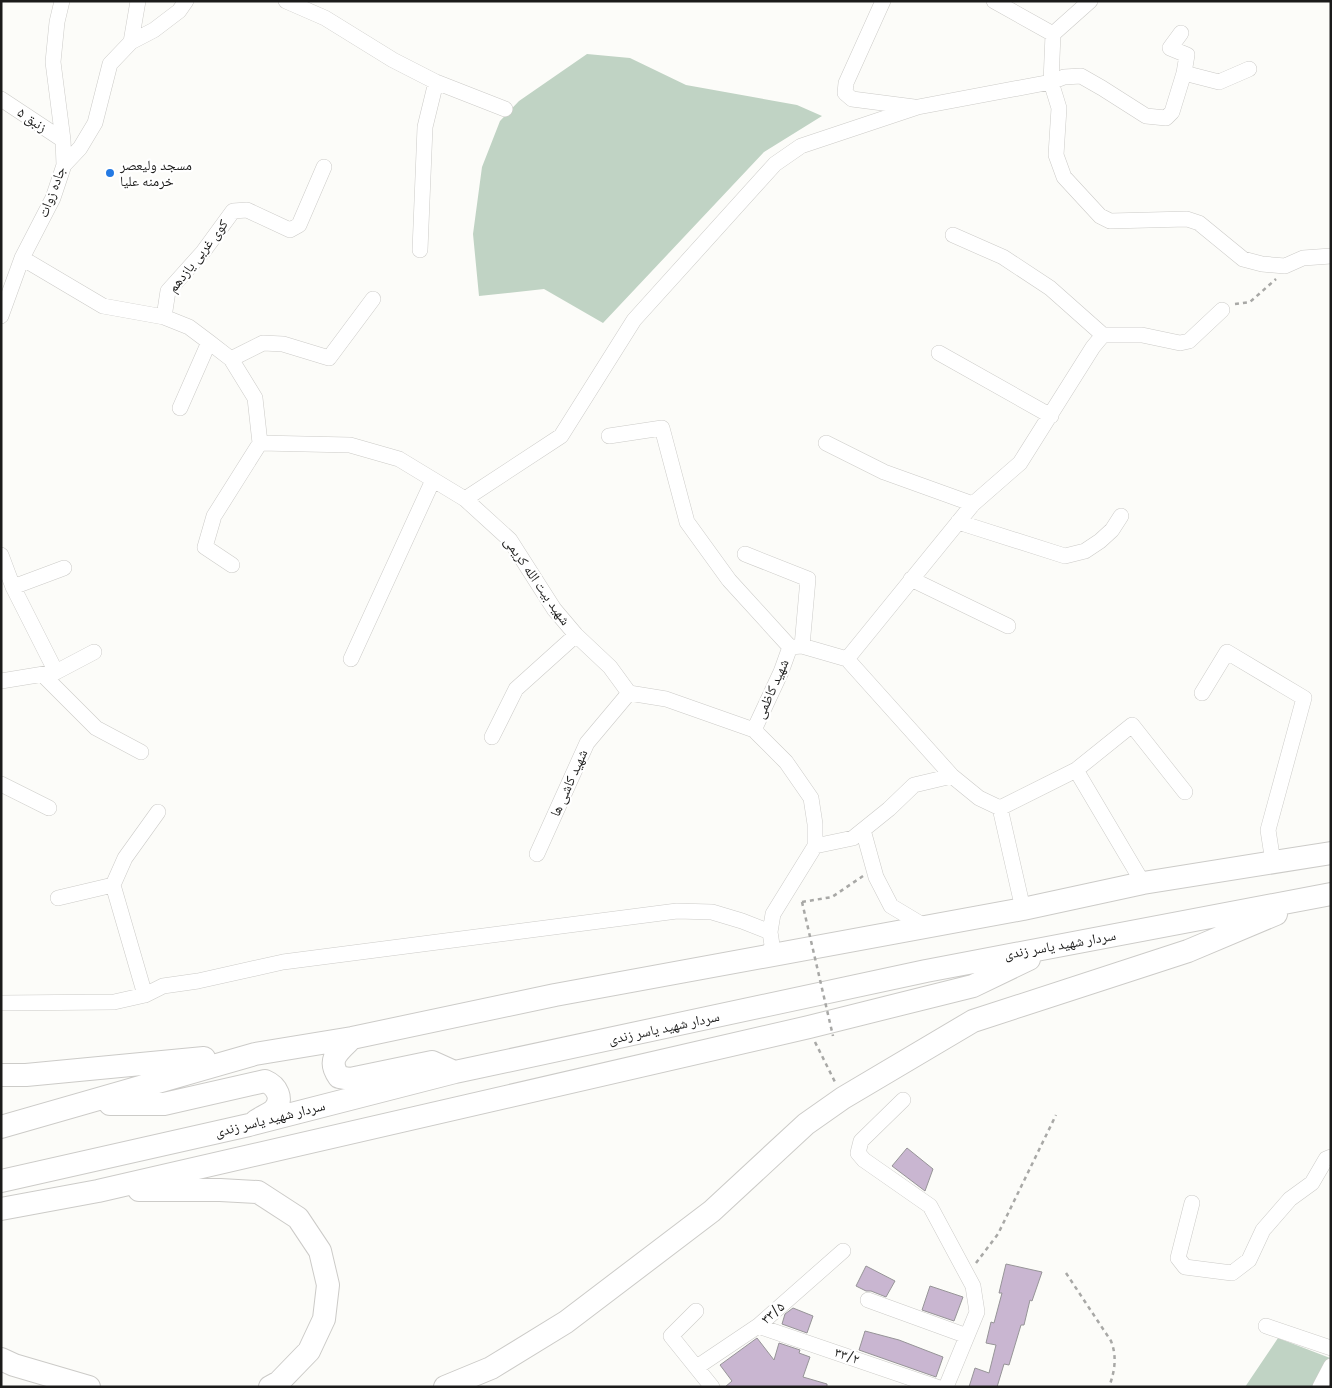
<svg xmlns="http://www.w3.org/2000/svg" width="1332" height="1388" viewBox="0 0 1332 1388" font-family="'Fira Sans Condensed','Noto Naskh Arabic',sans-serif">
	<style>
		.green { fill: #c0d3c4 }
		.building { fill: #c9b6d1; stroke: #969497 }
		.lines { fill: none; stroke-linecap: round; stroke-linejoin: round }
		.minor-casing { stroke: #cccbc8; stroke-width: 16 }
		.highway-casing { stroke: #cccbc8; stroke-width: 24 }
		.path { stroke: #a8a8a6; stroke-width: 2.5; stroke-dasharray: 4 4; stroke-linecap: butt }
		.minor { stroke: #fff; stroke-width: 15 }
		.highway { stroke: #fff; stroke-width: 22 }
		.path-bridge { stroke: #a8a8a6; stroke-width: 2.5; stroke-dasharray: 4 4; stroke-linecap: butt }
		.poi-dot { fill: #247ae4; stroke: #fff; stroke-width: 2 }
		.labels { text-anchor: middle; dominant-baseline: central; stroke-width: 4.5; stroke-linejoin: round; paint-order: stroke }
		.street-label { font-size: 14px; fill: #1b1b1a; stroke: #fff }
		.poi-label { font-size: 14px; fill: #1b1b1a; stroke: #fff; text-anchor: start }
	</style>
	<rect width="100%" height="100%" fill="#fcfcf9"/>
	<path class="green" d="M587 54 630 58 686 85 797 105 822 116 764 152 603 323 544 289 479 296 473 234 482 167 500 121 519 101Z
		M1278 1338 1330 1358 1315 1387H1245Z"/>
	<path class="building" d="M907 1148 933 1169 925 1191 892 1166Z
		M1006 1264 1042 1272 1032 1301 1030 1300 1024 1325H1021L1009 1365 1004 1364 997 1387H969L975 1368 989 1373 996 1345 986 1343 991 1322 994 1323 1002 1293H999Z
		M866 1266 895 1281 886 1297 871 1291H866L856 1286Z
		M930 1286 963 1297 954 1321 922 1310Z
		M793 1308 813 1316 807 1333 782 1324 785 1314Z
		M865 1331 899 1340 943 1357 936 1377 859 1350Z
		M757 1338 774 1360 779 1343 800 1350 799 1353 810 1357 803 1377 827 1384V1387H725L732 1381 720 1365Z"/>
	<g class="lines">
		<g class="minor-casing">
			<path id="minor" d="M286 1 325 18 393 60 436 82 505 109
				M883 1 846 83 845 93 852 99 914 107
				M994 1 1053 34
				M1181 33 1170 48 1187 55 1184 73
				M131 42 138 1
				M1249 69 1219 82 1184 73 1172 112 1166 118 1146 116 1102 88 1081 76 1064 77 1051 82 1059 108 1056 155 1064 177 1100 216 1110 221 1187 219 1199 223 1243 259 1262 264 1285 266 1303 258 1331 256
				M1 99 63 140
				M64 165 80 148 95 123 110 64 131 42 154 30 179 11 186 1
				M953 235 1003 257 1050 288 1103 335
				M420 250 425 127 436 82
				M22 258 103 306 164 317 189 327 209 342 231 359 255 398 260 443 350 445 399 459 465 499 510 540 554 609 576 635 610 667 629 693 666 699 754 730 786 762 811 798 815 824V846L773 914 770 932 772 945 769 955
				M1 316 22 258 53 198 64 165 63 140 53 62 57 22 62 1
				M164 317 168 291 203 252 233 211 247 210 290 230 299 225 324 167
				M939 353 1051 416
				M231 359 263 343 283 344 329 358 373 299
				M180 408 209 342
				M609 436 662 428 687 522 729 580 790 647
				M826 443 884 472 973 504
				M465 499 561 436 634 320 775 164 801 146 918 107 1051 82 1053 34 1090 1
				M958 522 1065 556 1085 551 1100 541 1112 530 1121 516
				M745 554 808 579 802 646
				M1 555 13 587 56 672
				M232 565 205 547 214 516 260 443
				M911 579 1008 626
				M13 587 64 568
				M351 659 433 480
				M43 675 96 728 141 752
				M1 681 56 672 94 652
				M1202 693 1227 652 1304 698 1268 830 1273 862
				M754 730 781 672 790 647 802 646 847 659
				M492 737 516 689 576 635
				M1 784 49 808
				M1000 808 1076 770
				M863 830 876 877 891 906 926 927
				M815 846 853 838 889 809 914 785 952 776
				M537 854 587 743 629 693
				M1143 883 1076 770 1132 725 1185 792
				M58 898 113 885
				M1023 909 1000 808 979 798 952 776 847 659 973 504 1020 463 1093 347 1103 335H1142L1180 343 1189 341 1222 310
				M145 995 113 885 125 858 158 812
				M1 1003 114 1002 145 995 163 986 198 981 283 962 677 911 712 912 742 921 770 932
				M903 1100 861 1141 858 1153 864 1160 930 1206 973 1286 977 1312 946 1387
				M1192 1203 1178 1258 1185 1267 1232 1273 1249 1260 1263 1230 1290 1199 1312 1183 1326 1159 1331 1157
				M868 1300 967 1336
				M696 1311 671 1336 712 1387
				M758 1326 937 1387
				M1266 1326 1331 1348
				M697 1367 758 1326 843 1251
				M1320 1387 1331 1366"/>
		</g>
		<g class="highway-casing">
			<path id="highway" d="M352 1038C339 1051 326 1059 339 1077L350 1079 432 1062 452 1071
				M1 1075H26L204 1058
				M110 1104H164L265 1081C277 1086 284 1099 274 1110 269 1114 262 1117 256 1121
				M1 1127 255 1054 352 1038 555 995 1023 909 1143 883 1331 853
				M1 1181 249 1125 455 1072 926 971 1331 894
				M139 1190H220L258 1192 298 1218 320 1251 328 1285 324 1319 309 1351 279 1382 270 1387
				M1 1209 98 1191 809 1027 973 986 1029 959
				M1 1359 14 1365 89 1387
				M445 1387 491 1368 566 1322 712 1211 806 1124 843 1098 973 1021 1188 951 1276 914"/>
		</g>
		<path class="path" d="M1235 304 1250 302 1276 279
			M802 902 832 897 863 876
			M815 1042 835 1082
			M976 1263 998 1234 1056 1115
			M1066 1273 1111 1341C1117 1356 1115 1371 1109 1387"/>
		<use href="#minor" class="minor"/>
		<use href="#highway" class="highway"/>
		<path class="path-bridge" d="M802 902 833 1036"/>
	</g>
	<circle class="poi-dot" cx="110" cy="173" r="5"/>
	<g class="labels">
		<g class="street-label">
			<text transform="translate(32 120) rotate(34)">زنبق ۵</text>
			<text transform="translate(52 192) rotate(-69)">جاده زوات</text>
			<text transform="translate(198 256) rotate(-52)">کوی غربی یازدهم</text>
			<text transform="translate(537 581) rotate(55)">شهید بیت الله کریمی</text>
			<text transform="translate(772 689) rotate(-66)">شهید کاظمی</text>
			<text transform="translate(569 783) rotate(-66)">شهید کاشی ها</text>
			<text transform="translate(1060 945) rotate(-10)">سردار شهید یاسر زندی</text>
			<text transform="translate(664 1028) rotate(-12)">سردار شهید یاسر زندی</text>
			<text transform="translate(270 1119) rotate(-14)">سردار شهید یاسر زندی</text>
			<text transform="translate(773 1313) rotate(-41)">۳۳/۵</text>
			<text transform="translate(847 1356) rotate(19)">۳۳/۲</text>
		</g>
		<g class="poi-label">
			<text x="120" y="165">مسجد ولیعصر<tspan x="120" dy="16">خرمنه علیا</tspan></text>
		</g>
	</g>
	<rect width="1332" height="1388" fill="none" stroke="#1b1b1a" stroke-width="5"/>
</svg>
